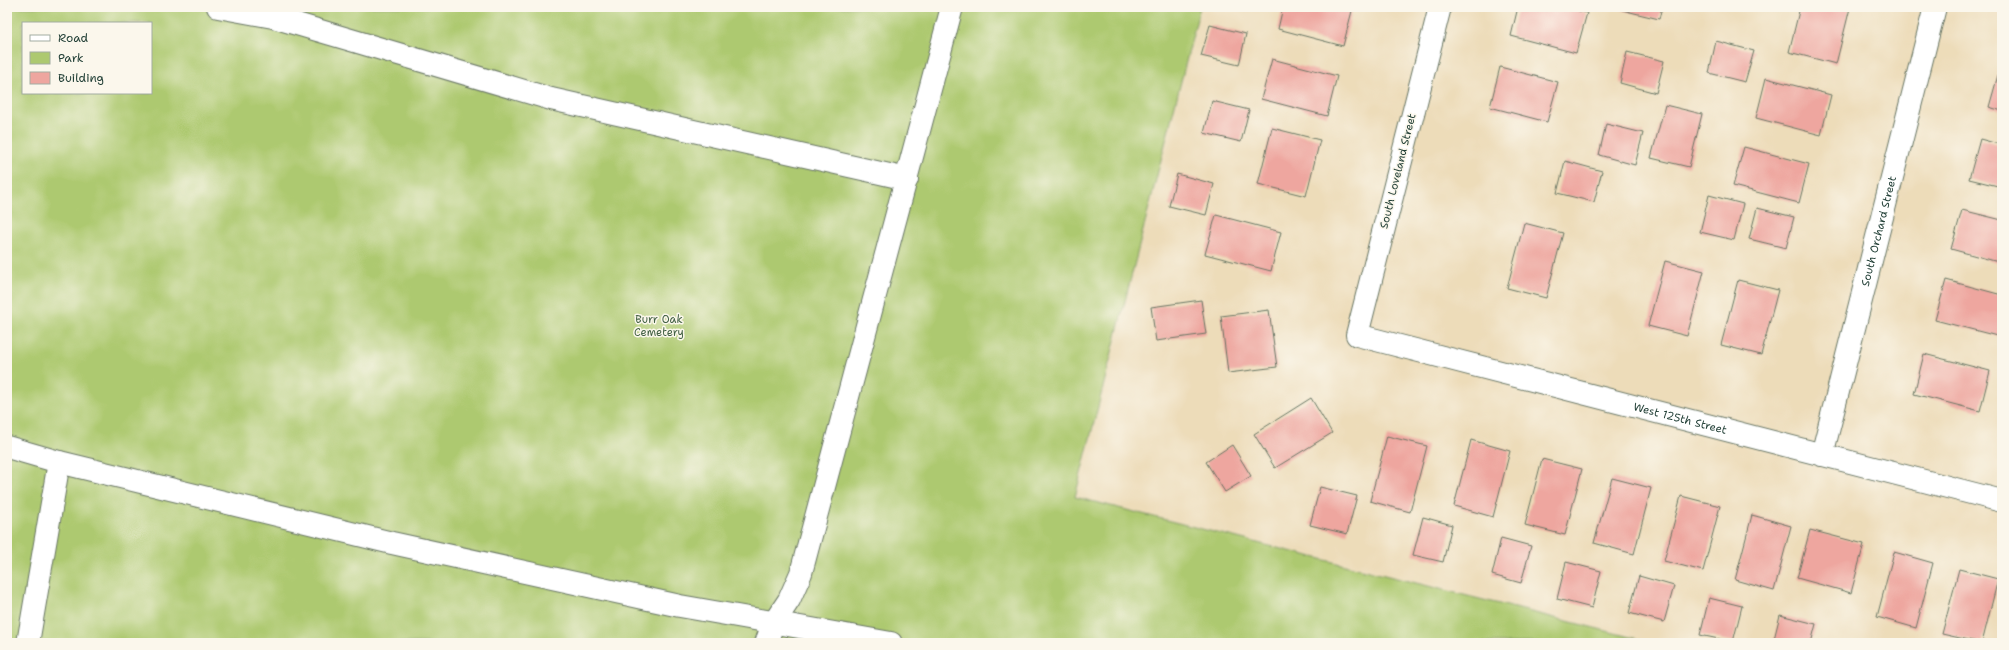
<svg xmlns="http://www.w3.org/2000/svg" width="2009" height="650" viewBox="0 0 2009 650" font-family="'Shantell Sans',sans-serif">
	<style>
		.green { fill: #adc970; stroke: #668352; fill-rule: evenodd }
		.building { fill: #eea69f }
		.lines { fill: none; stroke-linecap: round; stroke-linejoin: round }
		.minor-casing { stroke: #677563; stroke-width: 24 }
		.minor { stroke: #fff; stroke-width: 22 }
		.labels { text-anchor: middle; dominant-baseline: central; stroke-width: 3; stroke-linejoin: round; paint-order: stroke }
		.street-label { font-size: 11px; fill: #1f3d34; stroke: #fbf7ec }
		.park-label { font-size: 11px; fill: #426043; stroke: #fbf7ec }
	</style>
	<rect width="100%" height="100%" fill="#fbf7ec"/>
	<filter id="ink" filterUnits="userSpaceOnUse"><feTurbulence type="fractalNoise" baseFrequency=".025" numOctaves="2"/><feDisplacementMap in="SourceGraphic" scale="8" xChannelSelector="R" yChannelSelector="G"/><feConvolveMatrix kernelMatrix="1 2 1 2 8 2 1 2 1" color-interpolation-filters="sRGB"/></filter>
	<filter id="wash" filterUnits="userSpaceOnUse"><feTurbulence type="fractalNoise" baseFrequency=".012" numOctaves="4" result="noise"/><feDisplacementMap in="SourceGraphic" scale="16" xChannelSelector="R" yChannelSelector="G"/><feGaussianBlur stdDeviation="0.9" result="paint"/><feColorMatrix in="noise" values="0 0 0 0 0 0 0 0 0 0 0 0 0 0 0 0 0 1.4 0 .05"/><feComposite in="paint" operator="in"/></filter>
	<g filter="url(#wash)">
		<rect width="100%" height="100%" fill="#eddcb9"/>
		<path class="green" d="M7 7H1200L1075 497 1654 643H7ZM23 23H151V93H23Z"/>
		<g id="blocks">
			<path class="building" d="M1283 7H1353L1343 46 1278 29Z
				M1518 7H1564L1587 13 1576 53 1511 36Z
				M1623 7H1662L1659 19 1622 10Z
				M1800 7 1850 8 1836 64 1789 52Z
				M1210 25 1246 34 1239 65 1201 56Z
				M1716 41 1754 51 1745 82 1709 73Z
				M1627 52 1664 61 1656 93 1620 83Z
				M1272 59 1337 76 1327 116 1261 99Z
				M1500 67 1558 82 1547 122 1490 107Z
				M2000 68H2002V111L1989 107Z
				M1766 78 1831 95 1821 135 1756 118Z
				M1212 101 1249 110 1241 142 1204 133Z
				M1665 105 1702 114 1689 167 1651 158Z
				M1606 124 1643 133 1635 165 1599 155Z
				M1272 128 1320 140 1306 196 1258 184Z
				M1980 139 2002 145V187L1969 179Z
				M1744 147 1809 164 1799 203 1733 186Z
				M1565 161 1602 171 1594 202 1557 193Z
				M1177 174 1214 184 1206 215 1169 206Z
				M1709 195 1743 204 1734 240 1700 232Z
				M1757 208 1794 217 1786 248 1749 239Z
				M1962 210 2002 220V263L1951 249Z
				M1216 215 1281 232 1271 271 1205 254Z
				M1524 223 1563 233 1546 298 1507 288Z
				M1665 261 1704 271 1687 336 1648 326Z
				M1738 280 1778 290 1761 355 1721 345Z
				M1946 280 2002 295 2001 337 1935 320Z
				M1201 300 1206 334 1156 341 1151 307Z
				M1269 310 1277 367 1228 373 1221 316Z
				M1924 354 1990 371 1980 411 1914 394Z
				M1311 398 1332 433 1275 468 1254 434Z
				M1387 436 1427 446 1410 512 1370 501Z
				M1471 440 1510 451 1493 517 1454 506Z
				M1232 445 1251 476 1225 492 1206 462Z
				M1542 459 1582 469 1565 535 1525 525Z
				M1612 478 1651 488 1634 554 1594 543Z
				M1320 487 1357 496 1347 534 1310 525Z
				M1681 496 1720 506 1703 571 1664 561Z
				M1752 515 1791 526 1774 591 1735 580Z
				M1423 517 1452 525 1443 562 1413 555Z
				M1810 530 1864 544 1851 593 1797 578Z
				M1501 538 1531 546 1521 583 1492 575Z
				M1894 552 1933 563 1916 628 1877 617Z
				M1566 562 1601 571 1592 608 1557 599Z
				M1959 569 1998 579 1982 643 1942 634Z
				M1639 576 1674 586 1664 622 1629 613Z
				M1709 598 1742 606 1733 642 1700 635Z
				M1780 615 1816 624 1811 643H1773Z"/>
		</g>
	</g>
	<g filter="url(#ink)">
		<use href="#blocks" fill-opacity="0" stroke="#677563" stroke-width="1"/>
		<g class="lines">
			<g class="minor-casing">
				<g id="minor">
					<path d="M218 7 273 17 551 99 907 179"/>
					<path id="s1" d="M1440 7 1357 335 2002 501"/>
					<path d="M7 447 59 462 392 543 680 606 891 643"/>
					<path id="s2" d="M1822 455 1935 7"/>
					<path d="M28 643 59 462"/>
					<path d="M766 643 773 624 789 600 801 573 952 7"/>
				</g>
			</g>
			<use href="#minor" class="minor"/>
		</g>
	</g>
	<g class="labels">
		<g class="street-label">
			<text transform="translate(1398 171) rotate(-76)">South Loveland Street</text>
			<text stroke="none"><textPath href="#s2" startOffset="231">South Orchard Street</textPath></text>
			<text stroke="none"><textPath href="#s1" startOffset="672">West 125th Street</textPath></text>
		</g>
		<g class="park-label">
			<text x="659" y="319">Burr Oak<tspan x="659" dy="13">Cemetery</tspan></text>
		</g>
	</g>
	<rect width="2009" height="650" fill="none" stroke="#fbf7ec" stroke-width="24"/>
	<rect x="22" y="22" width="130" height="72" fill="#fbf7ec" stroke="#a3ada2"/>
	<rect x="30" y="35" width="20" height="6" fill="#ffffff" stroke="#a3ada2"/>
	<text x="58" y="42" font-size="12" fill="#1f3d34">Road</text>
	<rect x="30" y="52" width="20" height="12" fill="#adc970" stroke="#a3ada2"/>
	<text x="58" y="62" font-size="12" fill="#1f3d34">Park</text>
	<rect x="30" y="72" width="20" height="12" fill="#eea69f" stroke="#a3ada2"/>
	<text x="58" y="82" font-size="12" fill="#1f3d34">Building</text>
</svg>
